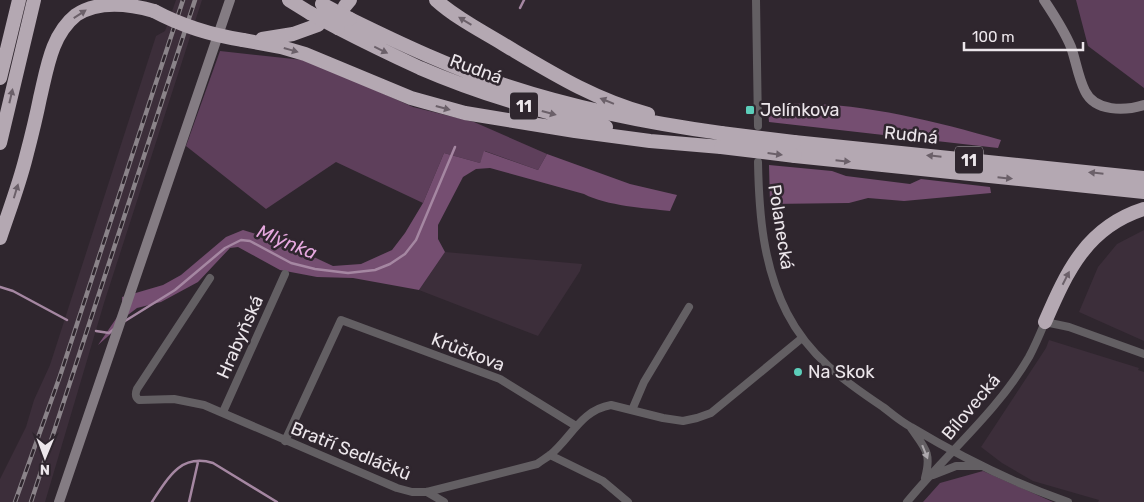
<svg xmlns="http://www.w3.org/2000/svg" width="1144" height="502" viewBox="0 0 1144 502" font-family="Rubik,sans-serif">
	<style>
		.built { fill: #3c2e3a }
		.green { fill: #5e3f5b }
		.forest { fill: #754e71 }
		.lines { fill: none; stroke-linecap: round; stroke-linejoin: round }
		.stream { stroke: #a587a2; stroke-width: 2.5 }
		.street { stroke: #635f63; stroke-width: 8 }
		.secondary { stroke: #847c83; stroke-width: 10 }
		.highway { stroke: #b4a8b2; stroke-width: 14 }
		.rail-casing { stroke: #8a8389; stroke-width: 4.5 }
		.rail { stroke: #2f262e; stroke-width: 2.5; stroke-dasharray: 8; stroke-linecap: butt }
		.highway-bridge { stroke: #b4a8b2; stroke-width: 14 }
		.oneway { fill: #6b6069 }
		.oneway2 { fill: #aea9ae }
		.poi-dot { fill: #5cceba; stroke: #2f262e; stroke-width: 2 }
		.labels { text-anchor: middle; dominant-baseline: central; stroke-width: 5; stroke-linejoin: round; paint-order: stroke }
		.shield { fill: #2f262e; stroke: #b3acb2; stroke-width: 1 }
		.shield-label { font-size: 16px; font-weight: bold; fill: #ece6eb }
		.street-label { font-size: 18px; fill: #ece6eb; stroke: #2f262e }
		.poi-label { font-size: 18px; fill: #ece6eb; stroke: #2f262e; text-anchor: start }
		.water-label { font-size: 19px; font-style: italic; fill: #e6a8df; stroke: #2f262e }
	</style>
	<rect width="100%" height="100%" fill="#2f262e"/>
	<path class="built" d="M176 0H202L104 303 45 502H0V479L26 427 34 400 50 365 156 36 165 31Z
		M1144 230V341L1079 312 1098 267 1117 244Z
		M445 252 582 264 580 271 538 336 419 290Z
		M1049 340 1139 368 1138 370 1144 372V502H1098L1099 500 1033 481 1002 463 981 447 1046 348Z"/>
	<path class="green" d="M1076 0H1144V88L1088 46Z
		M220 51 303 60 353 80 413 107 474 122 547 154 538 170 485 151 480 163 444 153 423 203 336 162 266 209 186 146Z
		M983 471 1053 502H923L940 483Z"/>
	<path class="forest" d="M790 104C860 102 933 121 1001 140L998 148 769 122 768 111Z
		M484 151 538 170 547 154 630 184 677 195 670 211C645 208 607 206 584 194L490 168 476 169 463 177 438 225V239L445 252 419 290 353 278 317 277 280 270 238 247 230 248 198 282 161 302 137 308 120 321 114 331 98 345 122 310V297L163 285 181 275 226 237 243 230 284 243 333 266 361 264 392 250 405 233 423 203 444 153 480 163Z
		M769 165 832 171 846 176 910 184 921 179 990 187 991 193 904 201 868 198 849 203 770 204Z"/>
	<g class="lines">
		<path class="stream" d="M520 8 524 0
			M0 287 13 291 67 320
			M125 321 175 290 225 248 241 240 250 241 291 263 315 269 348 273 375 270 390 264 405 254 416 240 455 147
			M96 331 109 333 114 329
			M152 502C167 479 180 453 213 463L277 502
			M189 502 198 462"/>
		<path class="street" d="M756 0 758 126
			M758 162C759 214 763 266 787 313 809 356 844 381 883 407 892 414 901 422 911 427 961 457 1013 483 1068 502
			M210 278 137 389C135 394 135 397 139 400L174 399 204 405 397 488 412 492H427L537 464C541 461 546 458 550 455 571 438 581 410 611 405L663 418 683 421 697 418 711 413 802 338
			M632 410 644 382 689 307
			M223 412 285 274
			M911 428C925 448 932 453 925 478
			M285 441 341 320 500 379 576 426
			M550 455 603 481 628 502
			M933 475 956 466H980
			M427 492 444 502
			M907 502C947 453 997 412 1029 357 1035 346 1040 334 1045 322L1069 327 1144 354"/>
		<path class="secondary" d="M1044 0C1054 15 1064 30 1071 47 1076 61 1078 77 1085 91 1095 112 1125 111 1144 105
			M59 502 230 0"/>
		<path class="highway" d="M289 0 310 13
			M436 0C456 18 480 30 503 44 552 73 593 99 648 114
			M345 6 350 0
			M350 19C401 44 452 68 507 86 577 109 648 123 721 133
			M338 28C365 42 392 55 420 68 480 94 542 112 606 127
			M262 39 293 34 318 25
			M243 40 281 47 305 54 411 98 465 113 575 131 650 141 721 147
			M0 78 19 0
			M794 142 1144 178
			M0 143 34 0
			M795 156 1144 192
			M0 238C9 211 19 185 26 157 31 138 36 118 40 98 47 69 51 35 76 15 99 0 129 4 154 11
			M1045 322C1067 271 1087 227 1144 209"/>
		<g class="rail-casing">
			<path id="rail" d="M15 502 60 376 183 0
				M31 502 195 0"/>
		</g>
		<use href="#rail" class="rail"/>
		<path class="highway-bridge" d="M322 4 350 19
			M154 11C182 26 211 35 243 40
			M310 13 338 28
			M721 133 794 142
			M721 147 795 156"/>
	</g>
	<defs><path id="oneway-solid" d="M-6-.8H1V-3.2L6.5 0L1 3.2V.8H-6Z" transform="scale(1.25)"/></defs>
	<g class="oneway">
		<use href="#oneway-solid" transform="translate(80 14) rotate(-33)"/>
		<use href="#oneway-solid" transform="translate(465 21) rotate(-149)"/>
		<use href="#oneway-solid" transform="translate(291 50) rotate(16)"/>
		<use href="#oneway-solid" transform="translate(381 50) rotate(26)"/>
		<use href="#oneway-solid" transform="translate(11 96) rotate(-77)"/>
		<use href="#oneway-solid" transform="translate(607 101) rotate(-158)"/>
		<use href="#oneway-solid" transform="translate(443 108) rotate(15)"/>
		<use href="#oneway-solid" transform="translate(549 113) rotate(15)"/>
		<use href="#oneway-solid" transform="translate(775 154) rotate(7)"/>
		<use href="#oneway-solid" transform="translate(934 156) rotate(-174)"/>
		<use href="#oneway-solid" transform="translate(843 161) rotate(6)"/>
		<use href="#oneway-solid" transform="translate(1096 173) rotate(-174)"/>
		<use href="#oneway-solid" transform="translate(1005 178) rotate(6)"/>
		<use href="#oneway-solid" transform="translate(16 191) rotate(-73)"/>
		<use href="#oneway-solid" transform="translate(1066 278) rotate(-63)"/>
	</g>
	<use class="oneway2" href="#oneway-solid" transform="translate(925 452) rotate(68)"/>
	<g class="poi-dot">
		<rect x="745" y="105" width="10" height="10" rx="2.5"/>
		<circle cx="798" cy="372" r="5"/>
	</g>
	<g class="labels">
		<g class="shield">
			<rect x="510" y="92.5" width="28" height="27" rx="4"/>
			<rect x="955" y="146.5" width="28" height="27" rx="4"/>
		</g>
		<g class="shield-label">
			<text x="524" y="106">11</text>
			<text x="969" y="160">11</text>
		</g>
		<g class="street-label">
			<text transform="translate(476 69) rotate(20)">Rudná</text>
			<text transform="translate(911 135) rotate(6)">Rudná</text>
			<text transform="translate(781 227) rotate(81)">Polanecká</text>
			<text transform="translate(240 337) rotate(-66)">Hrabyňská</text>
			<text transform="translate(468 352) rotate(21)">Krůčkova</text>
			<text transform="translate(971 407) rotate(-50)">Bílovecká</text>
			<text transform="translate(351 451) rotate(22)">Bratří Sedláčků</text>
		</g>
		<g class="poi-label">
			<text x="760" y="110">Jelínkova</text>
			<text x="808" y="372">Na Skok</text>
		</g>
		<g class="water-label">
			<text transform="translate(287 242) rotate(22)">Mlýnka</text>
		</g>
	</g>
	<g transform="translate(45 457) rotate(181)" stroke="#2f262e" stroke-width="4" paint-order="stroke">
	<path d="M0-4L9 19L0 12L-9 19Z" fill="#ece6eb"/>
	<text y="-8" font-size="14" font-weight="bold" text-anchor="middle" fill="#ece6eb">N</text>
	</g>
	<path d="M964 42v8h119v-8" fill="none" stroke="#ece6eb" stroke-width="2.5"/>
	<text x="972" y="42" font-size="15" fill="#ece6eb" stroke="#2f262e" stroke-width="4" paint-order="stroke">100 m</text>
</svg>
